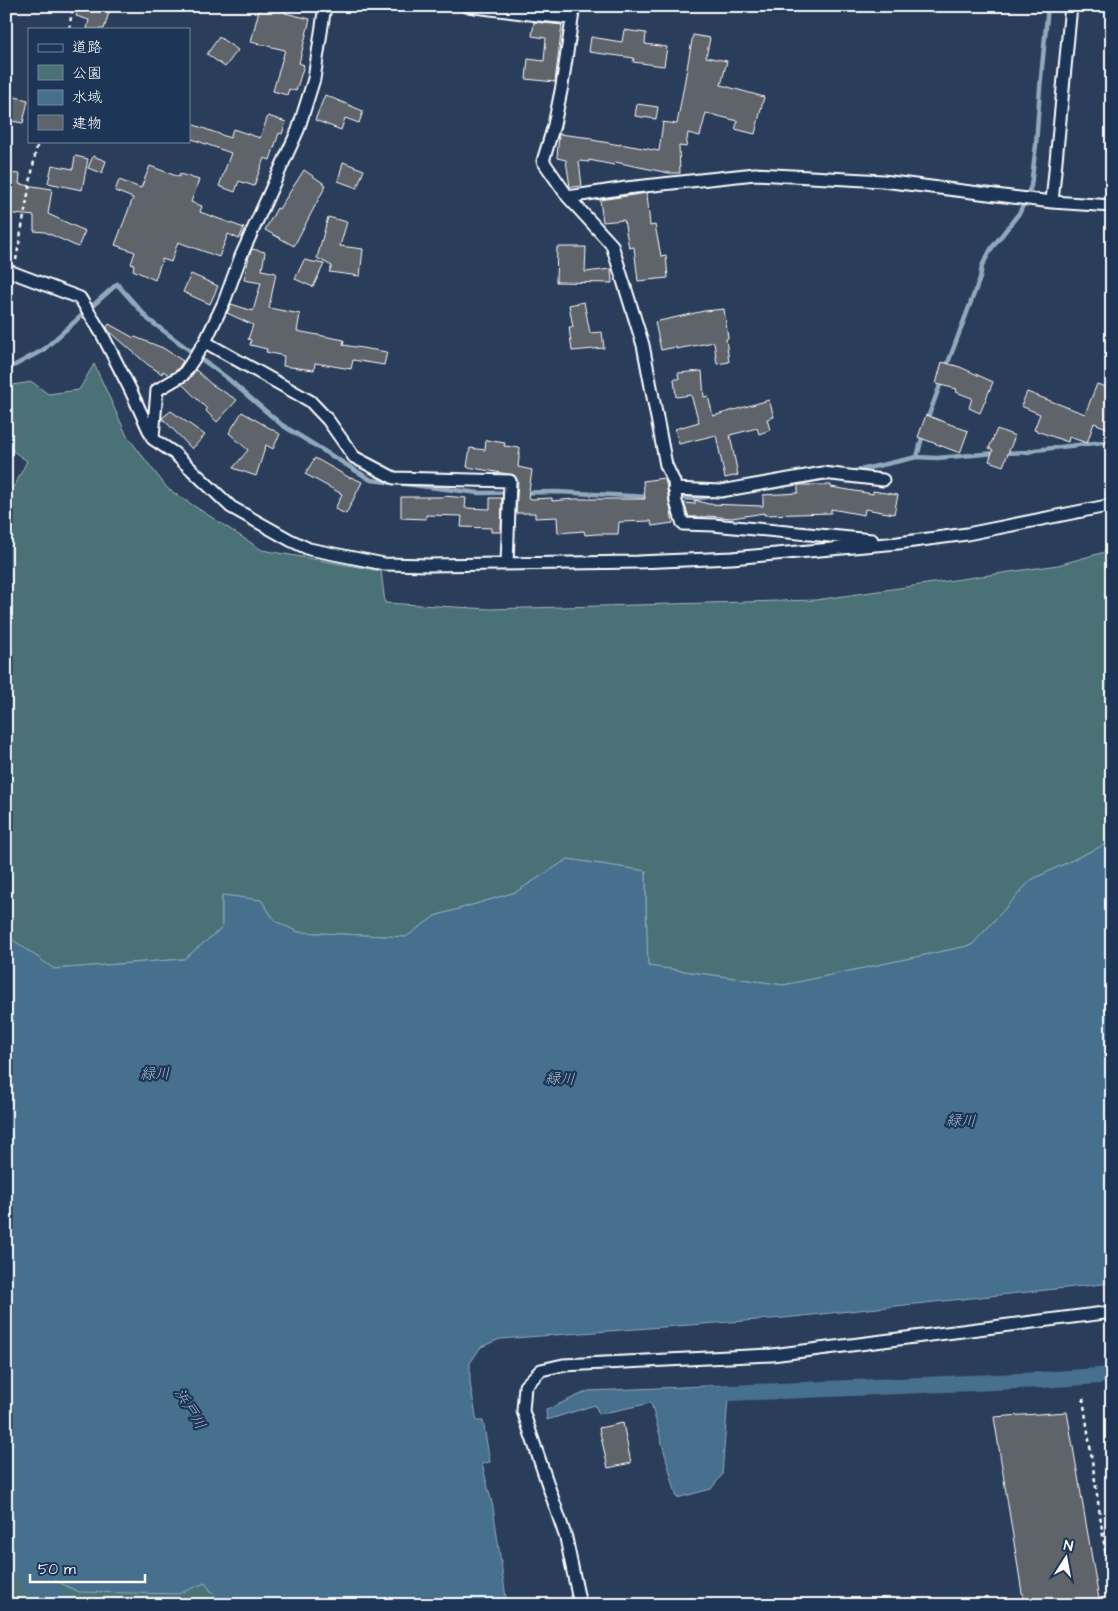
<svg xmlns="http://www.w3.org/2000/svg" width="1118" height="1611" viewBox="0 0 1118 1611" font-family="'Architects Daughter','Klee One',sans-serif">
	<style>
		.green { fill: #497176; stroke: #a4b8ba }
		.water { fill: #47708f; stroke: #91a9bc }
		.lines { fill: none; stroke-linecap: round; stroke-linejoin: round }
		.stream { stroke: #91a9bc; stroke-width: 4.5 }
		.canal { stroke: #47708f; stroke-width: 16 }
		.river { stroke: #47708f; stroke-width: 28 }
		.building { fill: #5e646a; stroke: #fff }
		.minor-casing { stroke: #fff; stroke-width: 15 }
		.path { stroke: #fff; stroke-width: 2.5; stroke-dasharray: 4 4; stroke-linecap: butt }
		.minor { stroke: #1d3557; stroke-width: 11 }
		.labels { text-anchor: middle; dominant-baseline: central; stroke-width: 4.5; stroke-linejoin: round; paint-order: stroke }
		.water-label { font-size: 15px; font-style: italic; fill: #acbfcd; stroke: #1d3557 }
	</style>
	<rect width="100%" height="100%" fill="#2a3e5b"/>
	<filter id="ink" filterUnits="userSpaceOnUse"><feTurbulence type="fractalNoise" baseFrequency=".02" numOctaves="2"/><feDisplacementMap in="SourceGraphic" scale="10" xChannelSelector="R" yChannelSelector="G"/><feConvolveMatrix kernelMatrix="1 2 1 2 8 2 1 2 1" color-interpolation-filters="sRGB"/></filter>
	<g filter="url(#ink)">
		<path class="green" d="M94 364 127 436 168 489 262 550 381 571 385 603 490 609 816 600 1058 565 1112 550V841L1031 880 972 945 784 985 648 966 646 907V871L568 859 516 892 435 916 406 937 298 932 275 921 261 900 222 895V928L184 959 54 969 6 935V490L15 485 27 461 6 446V386L32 382 48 394 79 390Z
			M6 1557 77 1591 205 1583 222 1605H6Z"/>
		<path class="water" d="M1112 841V1283L784 1318 500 1339 481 1347 470 1363V1383L477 1421H483L490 1462 482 1464 493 1507 507 1605H222L205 1583 178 1594 79 1592 6 1557V935L54 969 184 959 222 928V895L261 900 275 921 298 932 406 937 435 916 516 892 568 859 646 871V907L648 966 784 985 972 945 1031 880Z
			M729 1385 722 1475 711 1489 677 1498 651 1403 599 1414 595 1405 547 1420 546 1410 588 1391Z"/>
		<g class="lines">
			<path class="stream" d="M946 368 980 278 982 266 991 249 1020 212 1031 186 1036 145 1040 88 1048 6
				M6 370 43 350 117 284 149 320 227 378 282 425 371 480 479 493 557 492 650 497
				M927 420 942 380
				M1004 453 1028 452 1035 450 1112 441
				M917 457 923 434
				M851 472 917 457 937 458 996 453
				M770 488 821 479
				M663 497 695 499 718 495"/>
			<path class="canal" d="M707 1394 1042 1380 1112 1375"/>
			<path class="river" d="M6 1543 57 1605"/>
		</g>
		<path class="building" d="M79 6H111L104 29H87L89 20 76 16Z
			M260 6H287L285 13 310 19 299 63 304 65 296 91 289 89 287 95 273 91 285 50 251 42Z
			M534 22 562 25 555 82 526 79 528 59 544 61 546 38 532 36Z
			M624 30 646 33 645 44 667 47 664 66 633 62 634 58 589 52 591 37 622 42Z
			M693 35 710 38 706 57 727 61 721 85 764 97 755 134 735 129 738 121 706 113 700 136 688 133 686 147 679 146 680 173H669L615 162 614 165 589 160V162L579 161 582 186 570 187 566 160 557 158 559 134 592 138V140L620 145V144L659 151 663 122 677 124Z
			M219 37 238 50 225 67 207 54Z
			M6 95 28 100 23 123 6 120Z
			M325 95 363 111 359 123 345 118 341 130 315 120Z
			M637 104 658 107 656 119 635 116Z
			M268 116 286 122 282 134 279 133 270 160 264 158 254 186 239 181 235 192 219 186 231 153 189 138V123L230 138 233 129 260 138Z
			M75 156 88 159 82 190 48 183 52 165 73 169Z
			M93 156 106 161 102 173 88 168Z
			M343 162 364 170 357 188 338 181Z
			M150 166 179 177 180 174 199 180 191 202 202 206 200 212 244 228 239 239 228 234 219 257 178 242 171 262 162 259 155 280 133 270 134 265 131 264 135 252 115 245 133 198 115 191 119 180 141 188Z
			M304 170 326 185 294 246 265 230 277 208 279 209Z
			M6 173 20 174 19 184 52 189 48 214 85 231 78 247 45 232 34 231V216L6 213Z
			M647 193 650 226 655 225 661 256 666 255 668 278 638 281 634 247 629 248 624 220 603 222 600 200Z
			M328 217 347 222 340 246 363 249 360 276 329 272 332 266 317 258Z
			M557 247H586L585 272 611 269 612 283 556 282Z
			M252 249 265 252 262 270 276 273 269 308 300 314 297 331 344 340 343 345 387 352 384 365 353 360 351 369 315 363 314 370 283 366 284 356 266 352 267 349 250 345 251 340 248 339 253 325 227 313 231 304 253 311 261 283 244 280 249 256Z
			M304 260 324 264 313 287 295 279Z
			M191 274 218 286 210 304 183 292Z
			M584 302 590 333 602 332 604 348 572 351 569 327H573L569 305Z
			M724 309 728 338 726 339 729 362 717 364 714 342 676 349V347L661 350 655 322 704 311Z
			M109 324 134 338 135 337 163 348 183 361 178 369 169 375 163 371 162 374 147 364 108 330 107 327Z
			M942 362 960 367 993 382 980 413 969 408 972 398 956 392 957 389 936 384Z
			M196 370 211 384 237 400 217 422 206 411 207 409 182 384 189 379Z
			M702 371 704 397 708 396 713 416 769 400 774 417 767 419 770 430 759 434 757 428 730 435 738 475 725 478 716 435 679 444 675 429 699 422 691 395 676 397 674 379H679L678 373Z
			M1097 384 1112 389V430L1094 423 1087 443 1069 437 1068 442 1034 430 1040 414 1021 406 1027 392 1085 414Z
			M171 411 205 435 192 449 162 418Z
			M242 412 280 434 273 449 266 445 256 476 233 468 248 450 229 433Z
			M926 415 968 431 960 453 918 437Z
			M997 429 1015 436 1003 466 989 461 993 450 989 448Z
			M486 440 505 443 504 446 520 448 518 467 532 470 528 498 532 499 552 498V501L574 499H645L643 481 664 478 666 483 673 523 652 526 651 521 619 522 618 534H597L585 535 584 531 558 533 557 517 535 518V513H516L518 481 514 475 467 467 470 448 485 450Z
			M315 458 350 478 351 477 362 482 346 514 335 509 342 494 305 474Z
			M798 485H831V487L873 494V491L898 495 894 514 865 509 864 515 831 509V513L764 515V513L732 518 707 516V517H689L684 503 695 504V500L708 504 763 506V495L798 493Z
			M444 496 466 498 465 508 490 509V498H502L501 532H491V528L461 527 462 516 426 515V519L401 518V497H444Z
			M1067 1412 1100 1605H1024L994 1417Z
			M623 1423 631 1463 608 1468 599 1428Z"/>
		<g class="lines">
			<g class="minor-casing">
				<path id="minor" d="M467 6 538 15 572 18
					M574 6 562 86 554 125 543 161 568 197 612 245 643 345 666 465 674 482 676 502 683 524 713 525 872 540
					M568 197 626 188 755 174 883 181 1052 202 1112 206
					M1052 202 1071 6
					M6 270 80 298 102 334 130 389 153 439 174 453 231 507 290 540 309 549 384 564 429 565 638 562 732 558 898 543 967 534 1112 505
					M205 342 310 401 328 420 354 457 394 478 510 481 507 564
					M153 437 157 390 183 375 205 342 224 302 241 256 298 130 314 79 325 6
					M674 489 721 491 823 473 883 480
					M580 1605 566 1538 523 1411 525 1386 541 1370 563 1365 772 1355 1112 1312"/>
			</g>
			<path class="path" d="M69 29 73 6
				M16 260 36 150 39 141
				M1083 1398 1112 1598"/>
			<use href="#minor" class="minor"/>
		</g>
	</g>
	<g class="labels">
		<g class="water-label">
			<text transform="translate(155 1074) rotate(-1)">緑川</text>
			<text transform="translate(560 1079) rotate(3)">緑川</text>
			<text transform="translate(961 1121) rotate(2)">緑川</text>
			<text transform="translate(190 1409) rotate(59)">浜戸川</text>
		</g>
	</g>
	<rect width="1118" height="1611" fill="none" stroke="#1d3557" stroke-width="25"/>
	<rect x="12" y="12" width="1093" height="1586" fill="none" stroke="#fff" stroke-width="2" filter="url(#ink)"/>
	<rect x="28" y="28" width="162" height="115" fill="#1d3557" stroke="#77869a"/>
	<rect x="38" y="44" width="25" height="8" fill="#1d3557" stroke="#77869a"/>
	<text x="72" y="52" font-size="15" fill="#ffffff">道路</text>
	<rect x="38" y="65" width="25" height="15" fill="#497176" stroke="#77869a"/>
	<text x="72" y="78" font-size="15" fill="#ffffff">公園</text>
	<rect x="38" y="90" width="25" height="15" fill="#47708f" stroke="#77869a"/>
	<text x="72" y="102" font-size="15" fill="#ffffff">水域</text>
	<rect x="38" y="115" width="25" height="15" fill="#5e646a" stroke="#77869a"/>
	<text x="72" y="128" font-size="15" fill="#ffffff">建物</text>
	<g transform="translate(1066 1558) rotate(11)" stroke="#1d3557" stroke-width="4" paint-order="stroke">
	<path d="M0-4L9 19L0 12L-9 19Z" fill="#ffffff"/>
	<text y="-8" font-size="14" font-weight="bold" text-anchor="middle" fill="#ffffff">N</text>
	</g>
	<path d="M30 1574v8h115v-8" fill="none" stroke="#ffffff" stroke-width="2.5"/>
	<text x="38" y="1574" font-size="15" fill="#ffffff" stroke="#1d3557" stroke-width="4" paint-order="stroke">50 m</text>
</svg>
